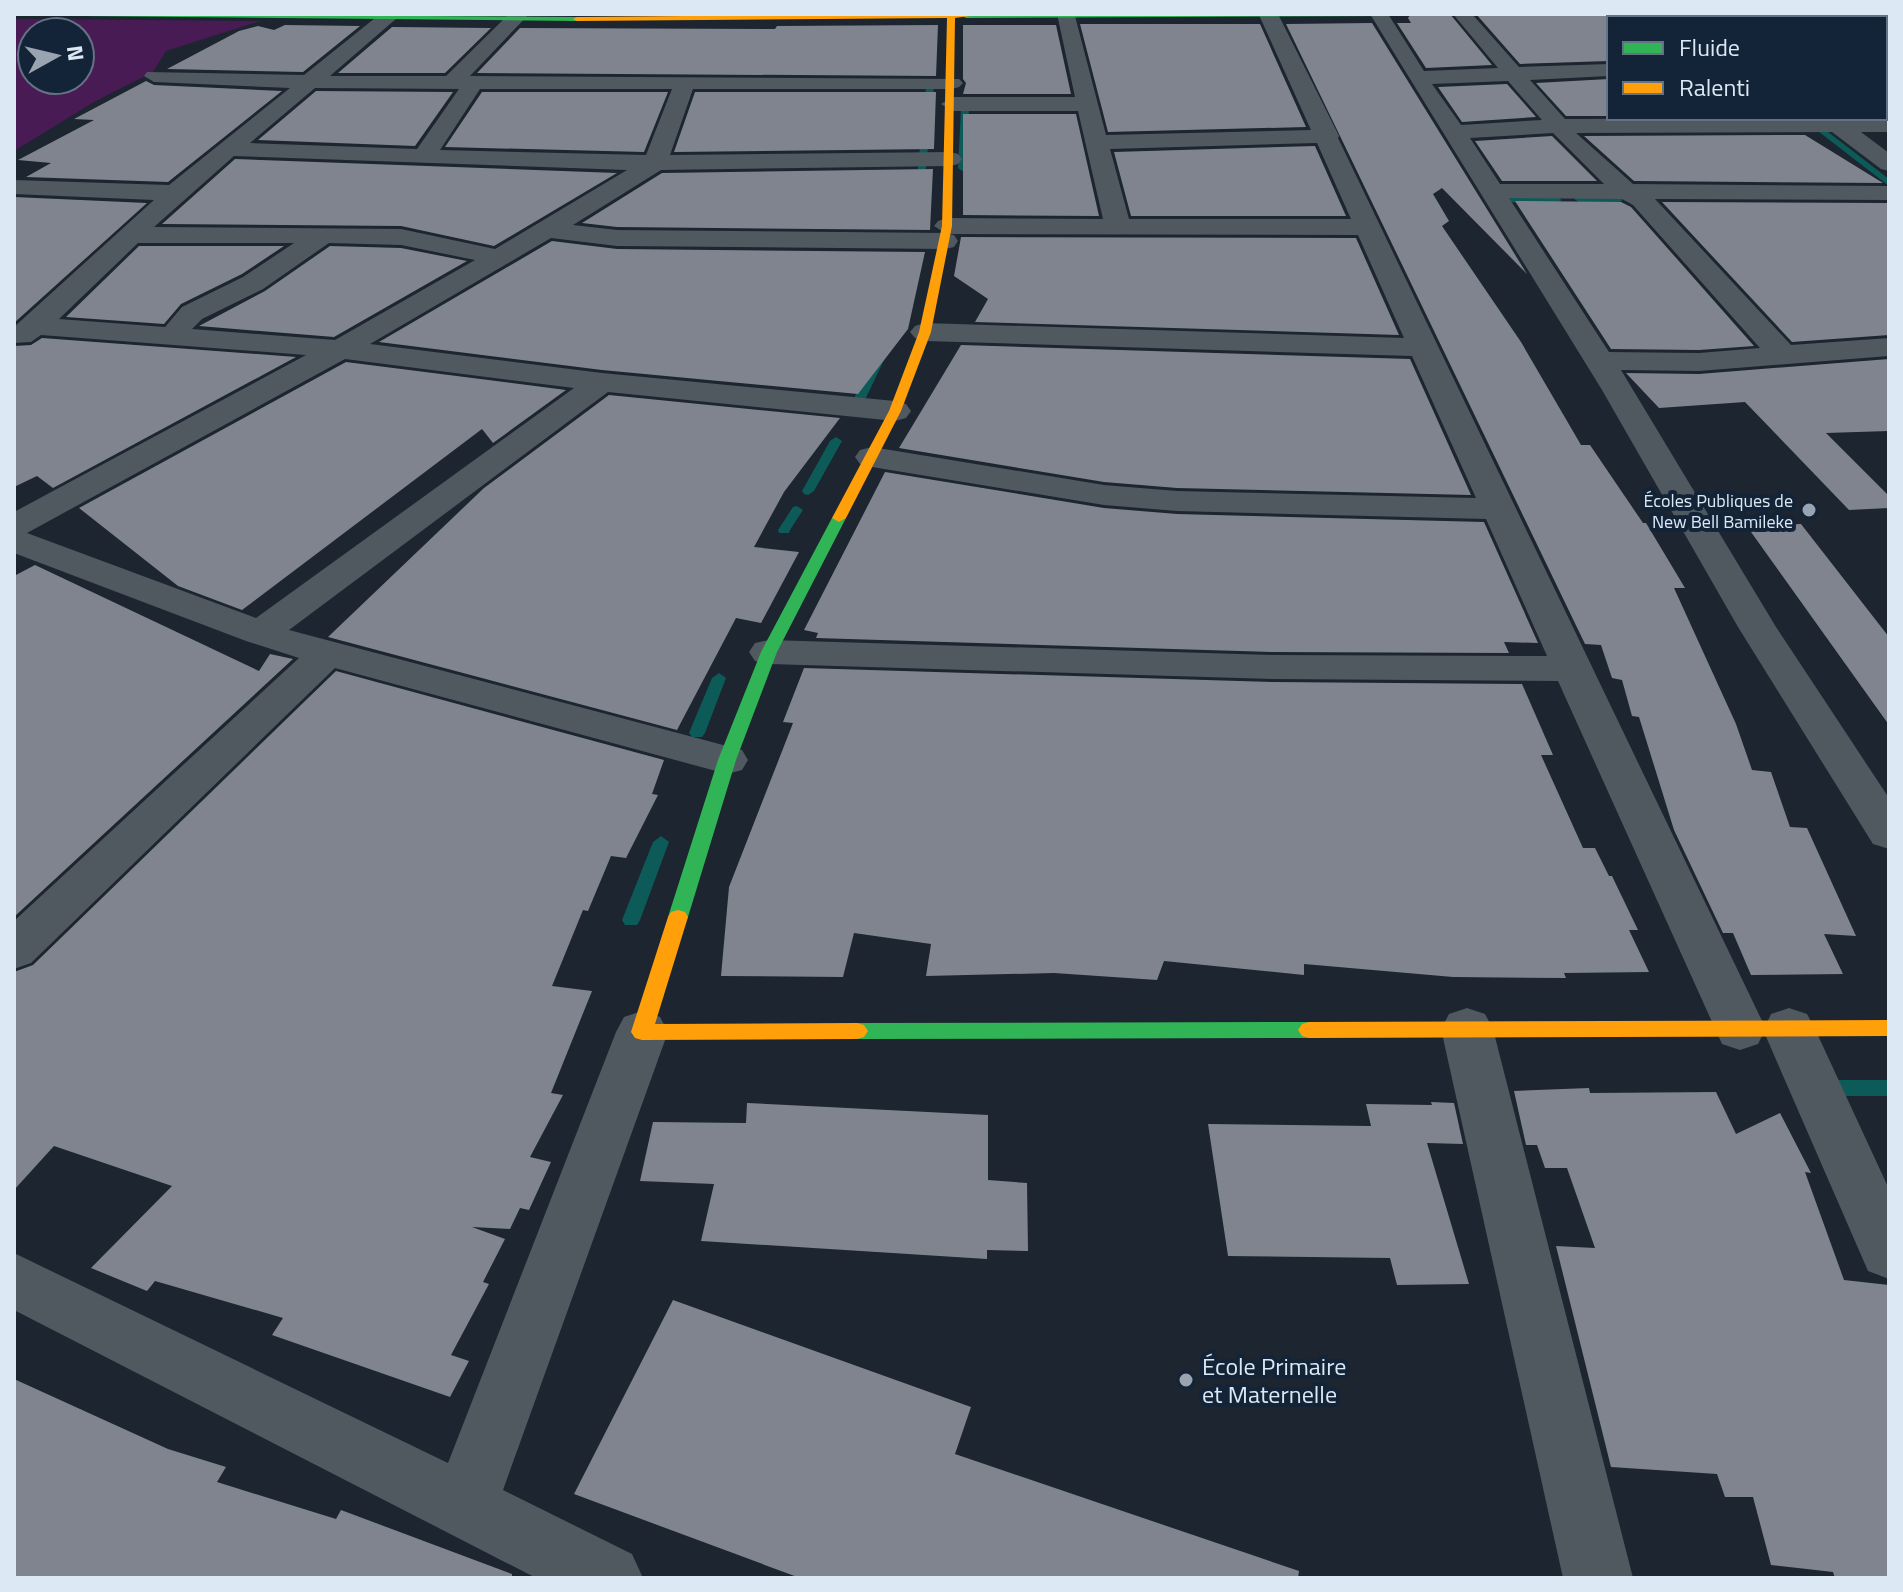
<svg xmlns="http://www.w3.org/2000/svg" width="1903" height="1592" viewBox="0 0 1903 1592" font-family="'Titillium Web',sans-serif">
	<style>
		.green { fill: #481b55; fill-rule: evenodd }
		.lines { fill: none; stroke-linecap: round; stroke-linejoin: round }
		.stream { fill: #0c5b58; fill-rule: evenodd }
		.building { fill: #80848f }
		.street { fill: #505860; fill-rule: evenodd }
		.fast { fill: #30b455; fill-rule: evenodd }
		.slow { fill: #ff9f0a; fill-rule: evenodd }
		.poi-dot { fill: #99a4b0; stroke: #142438; stroke-width: 3 }
		.labels { text-anchor: middle; dominant-baseline: central; stroke-width: 8; stroke-linejoin: round; paint-order: stroke }
		.far-poi-label { font-size: 18px; fill: #dde8f5; stroke: #142438; text-anchor: end }
		.near-poi-label { font-size: 24px; fill: #dde8f5; stroke: #142438; text-anchor: start }
	</style>
	<rect width="100%" height="100%" fill="#1c2530"/>
	<path class="green" d="M14 19 260 21 166 51 153 72 94 102 14 151ZM32 32H80V80H32Z"/>
	<g class="lines">
		<path class="stream" d="M1758 16 1781 18H1755Z
			M930 85 934 87 924 187 920 190 916 187 926 87Z
			M965 106 969 108 966 168 962 171 958 168 961 108Z
			M1801 118H1810L1889 179V186Z
			M1491 197H1557L1562 200 1557 203 1488 202V198Z
			M1576 197H1618L1623 200 1618 203 1579 202 1574 199Z
			M880 355 885 358 864 402 854 404 852 402 875 358Z
			M836 437 842 441 814 491 808 495 804 494 802 491 830 441Z
			M797 506 803 510 790 530 789 533H779L778 530 793 507Z
			M719 673 726 678 705 733 702 737H692L689 733 712 678Z
			M661 836 669 842 640 920 637 925H625L622 920 653 842Z
			M1823 1080H1889V1096H1823L1816 1094 1813 1088 1816 1082Z"/>
	</g>
	<path class="building" d="M1411 14H1450L1492 65 1426 68 1397 23H1411L1408 18Z
		M1476 14 1609 15V61L1520 64Z
		M1372 23 1527 274 1442 188 1433 194 1449 221 1442 226 1521 342 1581 445H1590L1643 523H1646L1685 588H1674L1736 724 1752 770 1771 772 1790 827 1807 828 1856 936 1824 934 1843 974 1751 975 1733 933H1723L1674 830 1639 717 1632 716 1622 680 1612 678 1601 645 1585 644 1286 24Z
		M1080 24H1260L1306 127 1108 132Z
		M285 25 360 26 303 72 167 69 239 31 258 26 274 30Z
		M938 25 936 76 477 73 520 28 775 29 777 26Z
		M963 25H1056L1071 94H963L966 83 963 79Z
		M392 27 491 28 445 73H338Z
		M1609 79V116H1566L1536 83Z
		M146 81 154 85 282 91 168 182 26 177 51 163 18 160 94 120 74 119Z
		M1507 84 1536 117 1462 122 1438 87Z
		M316 91 453 92 415 146 258 140Z
		M482 92H668L644 152 445 147Z
		M695 92H936L934 149 674 152Z
		M963 114H1076L1099 216 963 215Z
		M1805 135 1883 183 1634 181 1584 136Z
		M1552 136 1597 181H1502L1475 141Z
		M1315 146 1346 216H1131L1114 152Z
		M235 159 617 173 494 246 401 226 162 224Z
		M933 169 930 230 617 227 582 223 662 173Z
		M14 197 147 203 14 323Z
		M1515 201 1621 202 1631 207 1754 346 1699 350 1611 349Z
		M1662 202 1889 203V335L1792 342Z
		M961 237 1356 238 1399 335 975 322 988 299 954 276Z
		M552 241 617 249 925 252 908 329 858 394 602 370 379 342Z
		M139 246H284L242 274 181 304 164 324 66 317Z
		M330 246 401 248 467 261 334 337 199 326 265 291Z
		M42 338 296 357 53 488 37 476 14 487V346L31 345Z
		M961 345 1410 359 1471 495 1177 488 1104 482 899 448Z
		M1889 359V431L1826 433 1889 496V508L1849 510 1745 402 1659 408 1626 373 1699 374Z
		M346 362 566 390 493 443 482 429 242 610 178 586 79 508Z
		M609 395 840 418 784 492 754 547 799 552 761 623 736 618 677 730 328 637 484 488Z
		M885 472 1104 508 1177 514 1484 522 1538 643 1504 642 1509 653 1273 652 816 638 818 633 804 630Z
		M1801 524 1889 637V725L1746 525Z
		M35 565 259 671 270 654 293 659 14 917V576Z
		M804 668 1273 682 1522 684 1553 755H1541L1583 848H1595L1609 876H1612L1638 930H1629L1649 972 1564 973 1566 978 1453 977 1304 964V975L1164 961 1157 980 1054 973 926 976 931 944 854 933 843 977 721 976 729 887 793 723 783 722Z
		M336 671 664 760 652 794 658 795 626 858 611 856 588 911 583 910 552 986 592 991 551 1093 563 1095 530 1157 551 1162 529 1210 520 1208 510 1229 472 1227 505 1239 483 1282 489 1284 451 1355 469 1361 450 1397 272 1335 283 1318 155 1281 147 1291 91 1268 172 1186 54 1146 14 1190V972L33 965Z
		M1589 1088 1590 1093 1716 1092 1736 1134 1780 1113 1811 1173 1805 1172 1844 1280 1889 1285V1578H1835L1833 1572 1771 1565 1753 1497H1725L1717 1474 1611 1467 1556 1246 1595 1248 1567 1168H1545L1537 1145H1526L1514 1091Z
		M1431 1102 1454 1103 1463 1144 1427 1143 1469 1284 1397 1285 1390 1258 1228 1256 1208 1124 1371 1126 1366 1104 1432 1105Z
		M747 1103 988 1115V1180L1027 1183 1028 1251 987 1250V1259L701 1241 714 1184 640 1181 653 1122 746 1123Z
		M673 1300 971 1407 955 1454 1299 1571 1298 1578H800L574 1494Z
		M14 1379 168 1449 226 1467 217 1482 336 1519 341 1510 512 1574V1578H14Z"/>
	<g class="lines">
		<path class="street" d="M380 14H394L397 18 330 76H446L509 14H529L470 76 959 79 963 83 959 87 952 89H693L670 155 950 152 958 154 962 159 958 164 950 166 661 170 573 225 617 230 945 233 934 226 938 221 947 218 1103 219 1078 111H952L941 104 952 97H1075L1057 14 1075 16 1106 135 1311 130 1259 15 1278 14 1339 136 1338 138 1765 1027 1771 1014 1789 1008 1807 1014 1815 1029 1889 1189V1279L1868 1271 1764 1032 1758 1044 1740 1050 1722 1044 1558 681 1273 679 769 664 755 661 749 652 755 643 769 640 1273 655 1547 656 1486 519 1177 511 1104 505 872 467 860 464 855 457 860 450 872 447 1104 485 1177 491 1476 498 1412 356 925 341 915 338 910 332 915 326 925 323 1404 338 1358 235 947 234 954 235 958 241 954 247 945 249 617 246 551 238 370 344 602 373 895 401 906 404 911 411 906 418 895 421 608 392 289 630 742 750 748 760 742 770 727 774 335 668 31 963 14 969V921L299 658 246 641 14 553V512L306 355 41 335 31 342 14 343V327L154 200 14 194V180L169 185 290 88 154 82 144 76 147 72 304 75ZM315 88 459 89 417 149 250 143ZM480 89H672L646 155 440 150ZM1317 143 1351 219H1129L1110 149ZM234 156 627 170 495 249 401 229 154 227ZM138 243H294L243 277 182 307 165 327 59 319ZM329 243 401 245 475 260 335 340 192 329 202 319 263 289ZM345 359 574 388 256 618 27 533Z
			M1370 14H1388L1424 71 1498 68 1453 14H1472L1519 67 1609 64V76L1530 80 1565 119 1889 118V132H1861L1889 153V171L1881 169 1832 132 1576 133 1633 184 1889 186V200L1655 199 1791 345 1889 338V356L1699 371 1621 370 1776 627 1889 798V849L1873 844 1738 627 1602 390ZM1508 81 1542 120 1461 125 1432 84ZM1553 133 1604 184H1500L1470 138ZM1509 198 1622 199 1633 205 1760 348 1699 353 1609 352Z
			M1680 14H1701L1704 18H1682Z
			M1885 52H1889V64H1885Z
			M1467 1008 1485 1014 1493 1029 1633 1578H1563L1441 1029 1449 1014Z
			M642 1011 660 1017 668 1032 503 1490 632 1554 643 1578H536L14 1310V1253L448 1463 616 1032 624 1017Z"/>
		<path class="fast" d="M78 14 577 17 581 19 577 21 82 16Z
			M965 14H1403L1399 16 966 18 962 16Z
			M839 514 846 518 777 652 736 760 688 917 685 922H671L668 917 718 760 761 652 832 518Z
			M1309 1022 1316 1024 1320 1030 1316 1036 1309 1038 857 1039 850 1037 846 1031 850 1025 857 1023Z"/>
		<path class="slow" d="M922 14 970 16 955 18 952 226 931 332 901 411 846 518 839 522 832 518 889 411 919 332 942 226 947 18 577 21 573 19 577 17Z
			M678 910 685 912 688 917 655 1024 857 1023 864 1025 868 1031 864 1037 857 1039 642 1040 635 1038 631 1032 668 917 671 912Z
			M1889 1020V1036L1309 1038 1302 1036 1298 1030 1302 1024 1309 1022Z"/>
	</g>
	<g class="poi-dot">
		<circle cx="1809" cy="510" r="8"/>
		<circle cx="1186" cy="1380" r="8"/>
	</g>
	<g class="labels">
		<g class="far-poi-label">
			<text x="1793" y="500">Écoles Publiques de<tspan x="1793" dy="21">New Bell Bamileke</tspan></text>
		</g>
		<g class="near-poi-label">
			<text x="1202" y="1366">École Primaire<tspan x="1202" dy="28">et Maternelle</tspan></text>
		</g>
	</g>
	<rect width="1903" height="1592" fill="none" stroke="#dde8f5" stroke-width="32"/>
	<rect x="1607" y="16" width="280" height="104" fill="#142438" stroke="#647284" stroke-width="2"/>
	<rect x="1623" y="42" width="40" height="12" fill="#30b455" stroke="#647284" stroke-width="2"/>
	<text x="1679" y="56" font-size="24" fill="#dde8f5">Fluide</text>
	<rect x="1623" y="82" width="40" height="12" fill="#ff9f0a" stroke="#647284" stroke-width="2"/>
	<text x="1679" y="96" font-size="24" fill="#dde8f5">Ralenti</text>
	<g transform="translate(56 56) rotate(82)"><circle r="38" fill="#142438" stroke="#647284" stroke-width="2"/>
	<path d="M0-6L14 30L0 20L-14 30Z" fill="#99a4b0"/>
	<text y="-12" font-size="22" font-weight="bold" text-anchor="middle" fill="#dde8f5">N</text>
	</g>
</svg>
